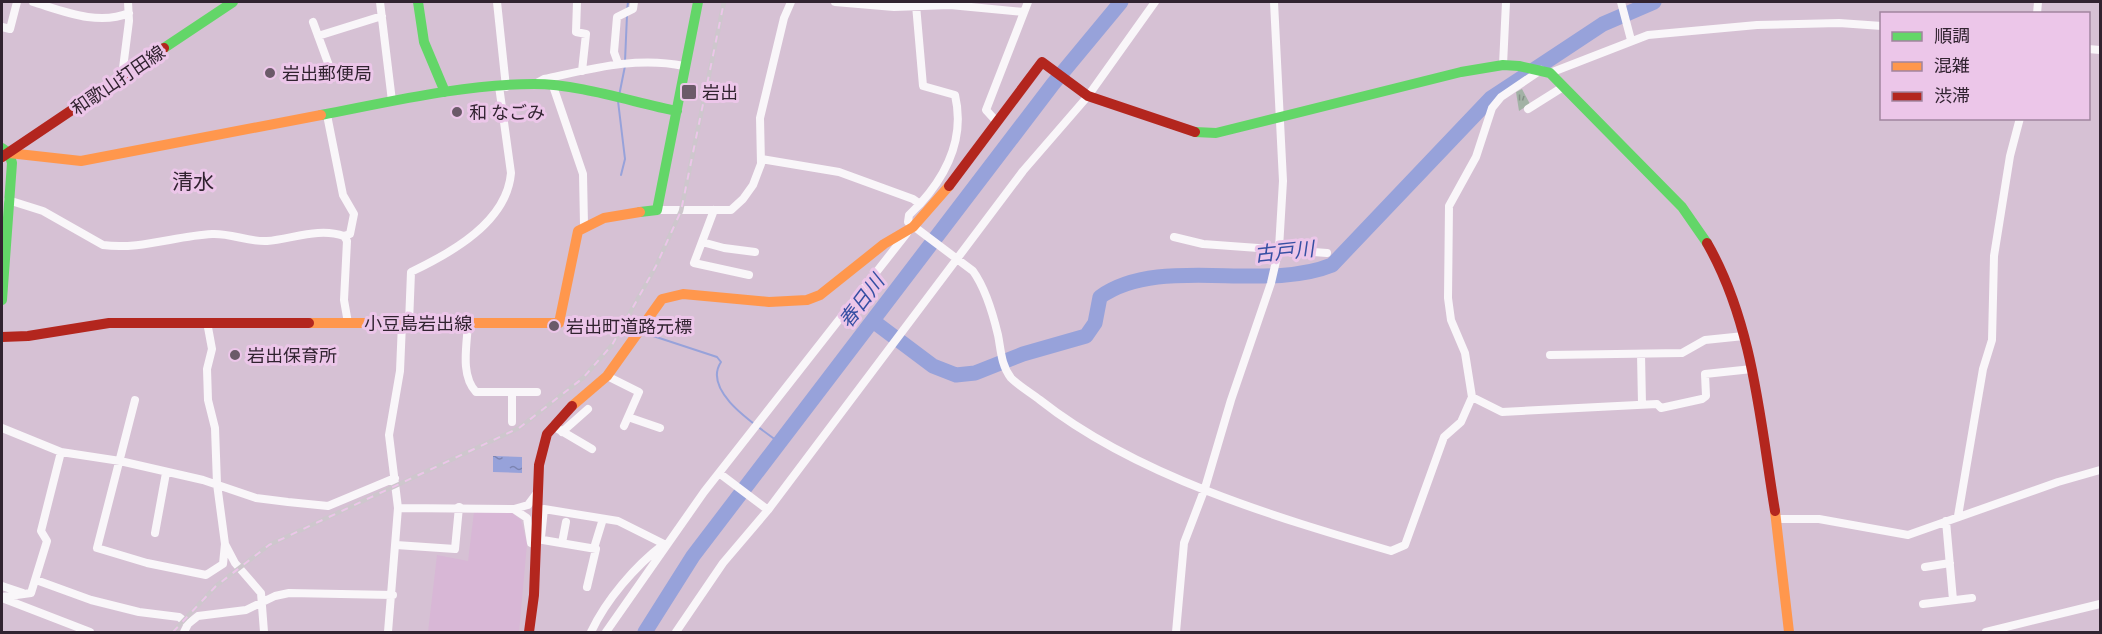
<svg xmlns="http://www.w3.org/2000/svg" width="2102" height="634" viewBox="0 0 2102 634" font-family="'Titillium Web','Noto Sans JP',sans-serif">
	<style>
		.built { fill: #d8b7d6 }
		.park { fill: url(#park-tufts) }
		.water { fill: url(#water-ripples) }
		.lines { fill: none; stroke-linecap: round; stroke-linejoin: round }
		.stream { stroke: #97a2da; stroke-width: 2 }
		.river { stroke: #97a2da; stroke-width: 15 }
		.street { stroke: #f9f6f9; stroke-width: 8 }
		.fast { stroke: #63d668; stroke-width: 10 }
		.slow { stroke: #ff974d; stroke-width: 10 }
		.jam { stroke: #b3261e; stroke-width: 10 }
		.rail-casing { stroke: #cec7cd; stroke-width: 4.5 }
		.rail { stroke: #ecc6e9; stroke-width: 2; stroke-dasharray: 7; stroke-linecap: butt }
		.poi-dot { fill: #6b5a69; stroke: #ecc6e9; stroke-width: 2 }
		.labels { text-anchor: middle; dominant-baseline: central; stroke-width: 6; stroke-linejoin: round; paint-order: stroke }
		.poi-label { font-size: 18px; fill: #312330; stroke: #ecc6e9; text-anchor: start }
		.street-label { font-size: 18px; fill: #312330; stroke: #ecc6e9 }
		.water-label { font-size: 20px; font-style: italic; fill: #364fa3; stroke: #ecc6e9 }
		.quarter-label { font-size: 21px; fill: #312330; stroke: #ecc6e9 }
	</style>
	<defs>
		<pattern id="park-tufts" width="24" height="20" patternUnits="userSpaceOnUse" patternTransform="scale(1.5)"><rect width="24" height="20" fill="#a2b2a5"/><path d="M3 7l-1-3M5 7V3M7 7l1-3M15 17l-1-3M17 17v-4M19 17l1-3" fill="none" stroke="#859087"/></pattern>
		<pattern id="water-ripples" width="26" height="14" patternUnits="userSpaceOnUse" patternTransform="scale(1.5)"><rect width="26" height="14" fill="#97a2da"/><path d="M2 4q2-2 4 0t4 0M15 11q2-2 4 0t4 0" fill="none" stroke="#7c84b1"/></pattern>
	</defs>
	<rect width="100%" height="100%" fill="#d6c1d4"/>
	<path class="built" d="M474 512 512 513 521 520 527 544 519 632H428L437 555 468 561Z"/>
	<path class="park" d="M1522 89 1530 104 1519 111 1516 92Z"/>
	<path class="water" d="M493 456 522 457V473L493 472Z"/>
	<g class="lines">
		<path class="stream" d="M627 10 628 2
			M625 61 627 15
			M619 96 625 66
			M618 101 625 159 621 175
			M644 333 717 357 721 362C701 392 759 427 780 443"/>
		<path class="river" d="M873 321 933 366 956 375 975 373 1023 354 1086 336 1095 323 1100 297C1160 254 1263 293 1332 265L1491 98 1603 24 1654 2
			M645 632 693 556 1053 84 1121 2"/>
		<path class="street" d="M33 2C63 11 98 26 129 13
			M380 2 392 101
			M497 2 506 87
			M577 2 576 32 586 34 582 71
			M835 2 894 7 950 5 1024 12
			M1621 2 1631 40
			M916 5 923 86 955 95C965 137 948 173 920 204
			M2037 14 2038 2
			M313 22 331 71
			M2 27 10 29 17 2
			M318 36 382 16
			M2088 49 2100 50
			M618 63 614 52 617 17 633 9 634 2
			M1503 65 1506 2
			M1550 73 1648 35 1757 25 1839 23 1882 26
			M122 76 129 21 128 2
			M535 84 544 79C591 69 636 56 684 66
			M553 86 583 174 584 225
			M1528 109 1563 87
			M327 115 343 195 354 214 350 234 344 236 347 241 344 300 348 323
			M997 122 986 110 1028 2
			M761 159 839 172 913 199 920 204 909 215 908 222 973 271C986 289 993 314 998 335 1001 350 1001 365 1011 378 1019 386 1031 393 1040 400 1136 476 1275 517 1391 551L1405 545 1444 437 1461 422 1472 397 1465 353 1451 320 1448 298 1449 206 1476 157 1492 108 1501 97 1541 70
			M8 200 43 211 103 245C140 250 175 236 212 234 231 233 248 242 267 241 292 239 319 227 344 236
			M657 210H731L743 199 753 185 761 164 760 118 784 18 791 2
			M714 210 694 263 749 275
			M1174 237 1203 244 1327 253
			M702 242 724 248 755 252
			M207 322 212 349 207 369 208 400 215 428 217 484 225 544 235 563 261 593 264 632
			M409 323 411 272C451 253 507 222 511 173L499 86
			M468 323C467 345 460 375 476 392H537
			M1641 354 1642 404
			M1550 355 1682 353 1705 340 1744 336
			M607 376 639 392 624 426
			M512 392V422
			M1472 397 1502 412 1657 404 1661 408 1702 399 1706 396 1705 374 1752 369
			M135 400 97 548 147 563 206 575 223 564 225 544
			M628 417 660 428
			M553 426 592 449
			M2 428 61 452 120 461 203 480 256 498 288 502 328 506 395 478
			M562 432 588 409
			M719 473 768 510
			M398 508 514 509 528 505 537 493
			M515 510 527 518 531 543 536 545
			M1958 516 1983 369 1992 340 1994 256 2010 156 2020 118
			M1776 519H1819L1908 535 2058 482 2100 470
			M1946 521 1953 600
			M155 533 166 473
			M541 537 544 509 618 521 666 545
			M537 539 596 549 587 587
			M562 543 566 522
			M396 545 455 549 459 507
			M594 548 602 522
			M1925 567 1950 563
			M36 580 91 600 139 612 179 617 188 624
			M2 586 23 593
			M2 597 31 593 47 541 41 531 61 452
			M2 598 90 632
			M1923 604 1972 598
			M184 632 188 624 198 616 246 610 275 596 289 593 393 595
			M388 632 398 508 389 435 400 371 402 323
			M591 632C606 600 635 566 664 544
			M606 632 704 492 907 233
			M676 632 723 563 768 510 1023 171 1088 96 1155 2
			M1176 632 1184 543 1205 488 1231 400 1271 283 1279 248 1283 181 1274 2
			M1986 632 2100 604"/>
		<path class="fast" d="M418 2 424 42 445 92
			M164 48 233 2
			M321 115C389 102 464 84 534 84 579 84 632 102 677 111
			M1195 132 1216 133 1461 72 1503 65 1519 66 1550 73 1682 207 1707 243
			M2 148 9 153 12 163 2 300
			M640 212 657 210 698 2"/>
		<path class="slow" d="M9 153 81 161 321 115
			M309 323H559L578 231 604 218 640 212
			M572 406 607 376 662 299 683 294 769 302 807 300 820 295 884 244 913 227 949 186
			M1775 511 1789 632"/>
		<path class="jam" d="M2 157 164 48
			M949 186 1042 62 1088 96 1195 132
			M1707 243C1753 323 1760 420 1775 511
			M2 337 28 336 109 323H309
			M529 632 534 595 539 465 547 434 572 406"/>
		<g class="rail-casing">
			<path id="rail" d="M173 632 216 586 269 545 519 428 583 378 612 345 656 266 681 211 724 2"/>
		</g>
		<use href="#rail" class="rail"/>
	</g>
	<g class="poi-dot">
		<circle cx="270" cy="73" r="6"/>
		<rect x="681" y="84" width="16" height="16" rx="3"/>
		<circle cx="457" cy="112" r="6"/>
		<circle cx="554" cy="326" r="6"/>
		<circle cx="235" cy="355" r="6"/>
	</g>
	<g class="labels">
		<g class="poi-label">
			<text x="282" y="73">岩出郵便局</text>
			<text x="702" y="92">岩出</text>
			<text x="469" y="112">和 なごみ</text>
			<text x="566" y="326">岩出町道路元標</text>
			<text x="247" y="355">岩出保育所</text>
		</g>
		<g class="street-label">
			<text transform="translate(118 80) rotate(-34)">和歌山打田線</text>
			<text x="418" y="323">小豆島岩出線</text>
		</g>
		<g class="water-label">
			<text transform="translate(1284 251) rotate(-6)">古戸川</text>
			<text transform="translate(861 301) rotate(-53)">春日川</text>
		</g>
		<g class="quarter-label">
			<text x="193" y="181">清水</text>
		</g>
	</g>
	<rect width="2102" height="634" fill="none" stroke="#312330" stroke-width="6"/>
	<rect x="1880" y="12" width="210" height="108" fill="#ecc6e9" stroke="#a1859f" stroke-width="1.5"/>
	<rect x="1892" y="32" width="30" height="9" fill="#63d668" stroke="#a1859f" stroke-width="1.5"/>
	<text x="1934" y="42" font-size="18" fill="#312330">順調</text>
	<rect x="1892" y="62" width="30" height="9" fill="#ff974d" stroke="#a1859f" stroke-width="1.5"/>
	<text x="1934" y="72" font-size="18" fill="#312330">混雑</text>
	<rect x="1892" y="92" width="30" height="9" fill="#b3261e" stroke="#a1859f" stroke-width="1.5"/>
	<text x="1934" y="102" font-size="18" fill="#312330">渋滞</text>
</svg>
